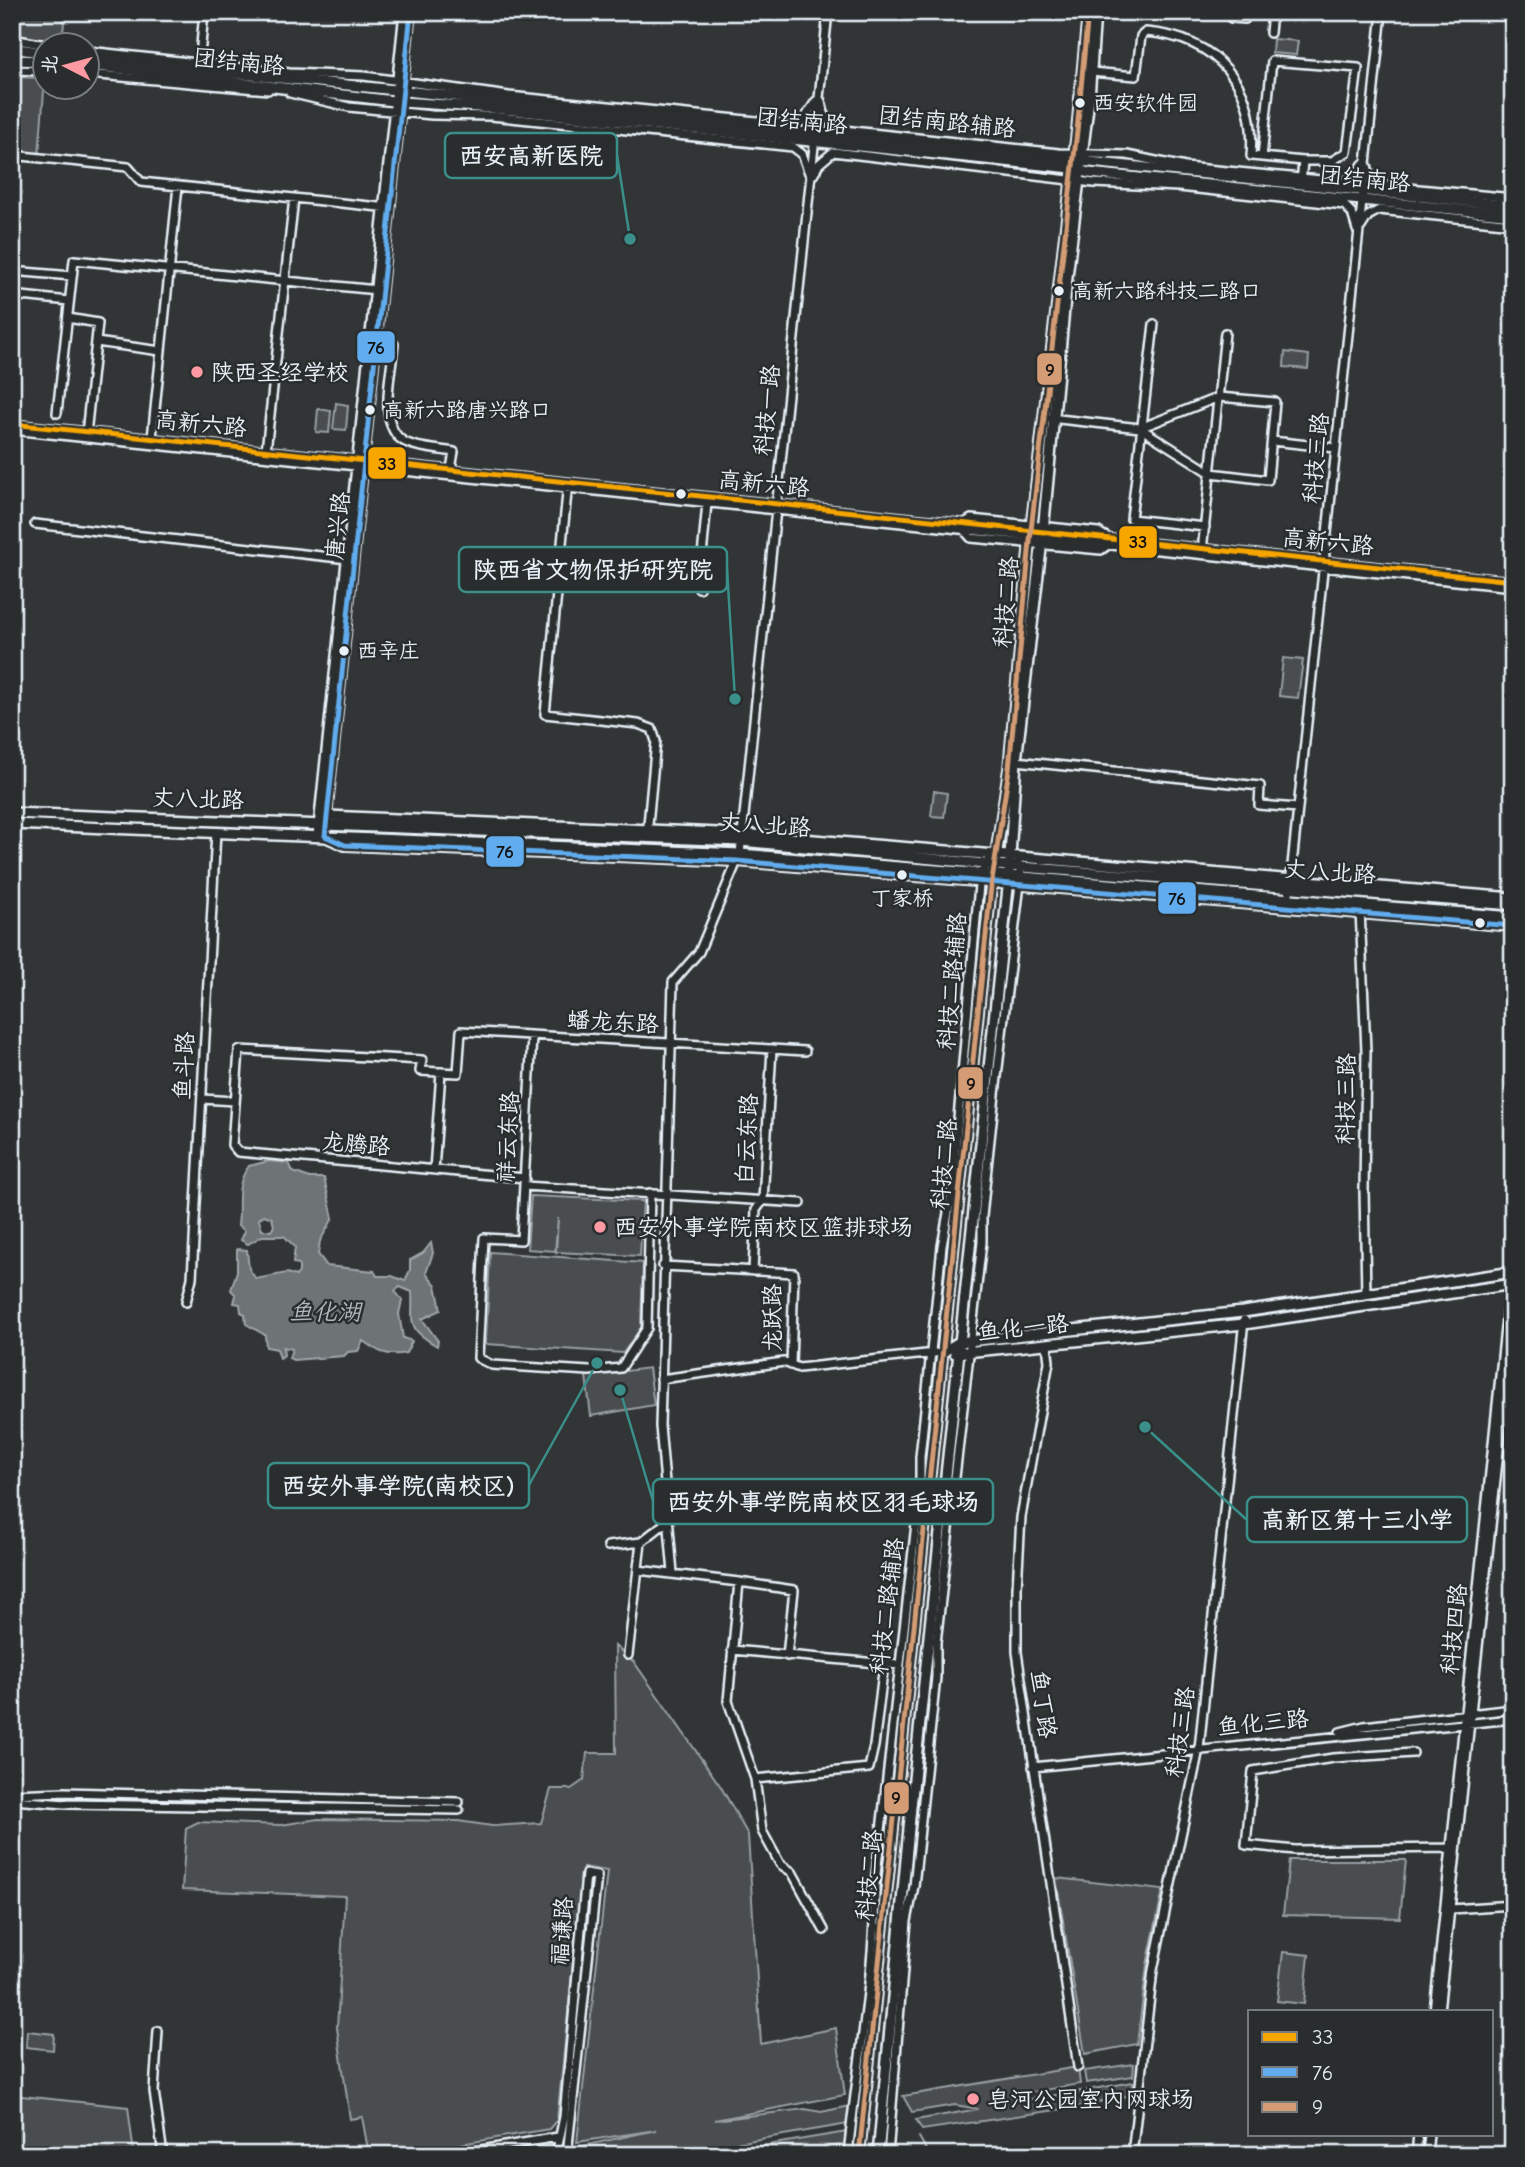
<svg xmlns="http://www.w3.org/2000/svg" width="1525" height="2167" viewBox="0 0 1525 2167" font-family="'Comic Neue','LXGW WenKai TC',sans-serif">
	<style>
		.green { fill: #494d4f; stroke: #989fa4; stroke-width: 2 }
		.water { fill: #6e7376; stroke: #9fa5aa; stroke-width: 2; fill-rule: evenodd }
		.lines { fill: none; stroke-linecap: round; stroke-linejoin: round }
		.stream { stroke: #9fa5aa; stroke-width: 2 }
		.minor-casing { stroke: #e8f1f8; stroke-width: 12 }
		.major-casing { stroke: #e8f1f8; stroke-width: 14 }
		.minor { stroke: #2a2d2e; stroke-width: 7 }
		.major { stroke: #2a2d2e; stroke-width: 9 }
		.bus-1-casing { stroke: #2a2d2e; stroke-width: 10 }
		.bus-2-casing { stroke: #2a2d2e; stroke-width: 10 }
		.bus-3-casing { stroke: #2a2d2e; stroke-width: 10 }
		.bus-1 { stroke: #f7a600; stroke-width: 5 }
		.bus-2 { stroke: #60acee; stroke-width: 5 }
		.bus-3 { stroke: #d39c74; stroke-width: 5 }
		.bus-dot { fill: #e8f1f8; stroke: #2a2d2e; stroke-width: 2.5 }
		.poi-dot { fill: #ff9aa2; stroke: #2a2d2e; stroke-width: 2.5 }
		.labels { text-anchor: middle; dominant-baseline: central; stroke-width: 5; stroke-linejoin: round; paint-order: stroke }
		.bus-label { font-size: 21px; fill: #e8f1f8; stroke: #2a2d2e; text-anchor: start }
		.street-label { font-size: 23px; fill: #e8f1f8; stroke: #2a2d2e }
		.poi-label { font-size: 23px; fill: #e8f1f8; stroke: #2a2d2e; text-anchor: start }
		.water-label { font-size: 24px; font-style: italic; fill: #b1b8be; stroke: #2a2d2e }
		.leader { fill: none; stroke: #3a8f8a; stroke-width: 2.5 }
		.callout-dot { fill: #3a8f8a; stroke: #2a2d2e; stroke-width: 2.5 }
		.callout { fill: #2a2d2e; stroke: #3a8f8a; stroke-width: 2.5 }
		.callout-label { font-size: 24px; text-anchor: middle; font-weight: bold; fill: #e8f1f8 }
		.line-badge { stroke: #2a2d2e; stroke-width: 2.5 }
		.pale-badge-label { font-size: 19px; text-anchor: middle; font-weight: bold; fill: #111 }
	</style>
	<rect width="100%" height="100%" fill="#323536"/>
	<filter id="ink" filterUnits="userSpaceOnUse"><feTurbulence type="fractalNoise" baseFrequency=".0143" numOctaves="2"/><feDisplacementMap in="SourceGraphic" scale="14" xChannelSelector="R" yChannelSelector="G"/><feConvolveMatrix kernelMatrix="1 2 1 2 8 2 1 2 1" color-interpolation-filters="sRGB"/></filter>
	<g filter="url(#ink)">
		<path class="green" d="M12 12H65L62 43 12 35Z
			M1273 39 1298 41 1296 55 1272 53Z
			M12 77 45 78 39 155 12 152Z
			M1285 352 1309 355 1308 369 1284 367Z
			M336 403 348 405 346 430 333 429Z
			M318 409 331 411 329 433 316 432Z
			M1283 658 1303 660 1298 698 1279 696Z
			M934 791 947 793 944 817 931 816Z
			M531 1196 643 1201 640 1256 556 1252 558 1218 555 1251 527 1249Z
			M490 1252 643 1263 641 1328 623 1353 486 1344Z
			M649 1368 654 1405 591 1416 586 1376Z
			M615 1646 634 1662 721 1787 748 1835 761 2044 836 2028 845 2095 715 2120 805 2109 821 2112 860 2104 866 2121 665 2155H559V2151L656 2130 577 2142 607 1871 583 1867 557 2120 549 2129 397 2155H369L362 2117 350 2119 337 2028 345 1896 182 1890 186 1828 198 1822 281 1825 318 1819 458 1821 492 1826 541 1823 551 1789H571L584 1780 587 1753H616Z
			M1289 1860H1406L1400 1918 1283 1915Z
			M1056 1878 1163 1890 1147 1965 1137 2044 1085 2054Z
			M1283 1952 1309 1955 1304 2004 1277 2001Z
			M27 2031 54 2034 53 2050 26 2047Z
			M1134 2064 1133 2076 1086 2083 1084 2071Z
			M1078 2067 1080 2084 1026 2093 1025 2100 1081 2091 1083 2106 922 2130 916 2120 978 2109 955 2105 912 2112 903 2096Z
			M1133 2082 1132 2095 1089 2104 1087 2090Z
			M12 2095 128 2107 134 2154 12 2155Z
			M865 2129 864 2141 783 2155H707Z"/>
		<path class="water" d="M269 1161 289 1163 293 1172 310 1178H324L333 1218 320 1241 318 1254 327 1266 374 1271 377 1276H392L405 1281 410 1270V1260L423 1253 431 1243 433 1253 426 1273 436 1285 441 1310 422 1319 438 1341 437 1346C404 1327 414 1322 412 1292L400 1287 395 1291 402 1300 399 1314 403 1338 412 1341 406 1353C386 1357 377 1351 363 1341L358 1351 348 1352 344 1356 293 1360 289 1358 292 1349 283 1347 284 1355 280 1358 277 1349 266 1347 265 1335 246 1324 245 1314 241 1312 240 1304 234 1303 236 1295 231 1290 237 1271V1249L247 1250 249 1269 256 1279 287 1273 296 1276 299 1272V1264L293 1263 295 1247 284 1236H262L248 1244 241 1240 245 1231 238 1225C241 1205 234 1185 249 1166ZM264 1215 272 1218 274 1226 271 1231 262 1230 259 1219Z"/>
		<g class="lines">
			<path class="stream" d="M919 2137 929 2155"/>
			<g class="minor-casing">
				<path id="minor" d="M1232 12 1231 18 1245 19 1246 12
					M1270 33 1272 12
					M12 39 52 46
					M88 51 290 73 364 76 509 96 796 125 803 121 816 101
					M199 67 204 12
					M12 70 46 71
					M1091 72 1136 76 1141 36 1146 32C1217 38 1257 85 1251 156L1303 161 1301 184
					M88 74 268 90
					M290 93 349 107 432 115 491 116 793 147 802 154 809 173
					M821 101 824 113 834 129 1059 153 1127 155 1185 167 1342 182 1354 178 1363 164
					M12 155 128 167 141 182 389 208
					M1262 157 1272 61 1358 68 1347 152 1332 161H1303
					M1367 165 1370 177 1377 185 1513 198
					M814 174 819 164 833 152 1094 183 1179 187 1344 205 1352 213 1357 230
					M1361 227 1368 216 1379 210 1513 224
					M12 271 72 276
					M12 295 69 301
					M68 318 98 323 86 434
					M1154 324 1131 519 1205 527
					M96 342 161 351
					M376 342 394 344C392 371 376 427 405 442 419 449 439 449 454 452L451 469
					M57 413 74 260 377 290
					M1050 418 1140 428 1219 397 1275 402 1268 480 1211 473 1140 428
					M12 424 1513 581
					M12 430 1513 587
					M152 438 178 186
					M1272 441 1336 448
					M266 451 294 198
					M568 483 545 714 638 724 652 729 656 741 647 835
					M35 524 348 559
					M963 524 971 519 1098 532 1108 538
					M964 530 971 538 1101 550 1108 545
					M1202 551 1225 333
					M699 588 707 503
					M1016 761 1260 786 1259 805 1298 808
					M317 836 404 12
					M325 836 411 12
					M1288 903 1382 12
					M1360 909 1366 1051 1364 1190 1366 1294
					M532 1036 521 1240 484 1238 478 1358 492 1365 589 1371 621 1368 647 1328 650 1193
					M202 1099 235 1101
					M434 1170 441 1072
					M525 1178 238 1152 232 1145 239 1050 422 1060 420 1071 458 1073 461 1031 805 1051
					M524 1186 801 1203
					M663 1266 794 1273 791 1365
					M753 1271 756 1210 763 1200 772 1049
					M186 1302 192 1278 216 832
					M1047 1345 1049 1362 1021 1517 1017 1588V1652L1078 2067
					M661 1379 784 1362 799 1368 935 1353
					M608 1546 641 1542 669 1520
					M638 1570 739 1582 728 1701 755 1779 762 1831 780 1864 792 1872 824 1930
					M673 1573 660 1426 673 982 699 952 740 854 828 12
					M739 1582 794 1590 787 1656
					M732 1650 899 1665
					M628 1655 641 1542
					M1340 1732 1364 1726 1513 1709
					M1413 1753 1333 1758 1253 1771 1246 1845 1295 1850 1451 1848
					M1033 1767 1513 1719
					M755 1779 869 1768 874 1746 884 1664
					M12 1794 64 1792 459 1802
					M12 1800 66 1804 459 1810
					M1451 1909 1513 1905
					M1434 2011 1513 1251
					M1439 2011 1513 1321
					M158 2031 154 2091 163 2155
					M451 2155 558 2137
					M556 2155 564 2117 586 1874 597 1876 567 2155
					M848 2155C857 2064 875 1974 875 1883L920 1489V1457L942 1246 951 1196 980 874 988 864 989 856
					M888 2155 907 1921 914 1886 936 1677V1643L982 1242V1217C993 1103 1007 990 1021 876L1018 862
					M1132 2155 1153 1970 1199 1749 1244 1320
					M1416 2155 1418 2134
					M1427 2155 1429 2134"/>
			</g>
			<g class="major-casing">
				<path id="major" d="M12 48 46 53
					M88 58 1513 206
					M12 60 46 61
					M88 65 402 102 492 108 1072 168 1089 173 1513 215
					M12 813 741 841 996 865 1513 905
					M327 816 742 834 1513 898
					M12 824 740 854 1513 917
					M329 838 345 845 737 861 1513 926
					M943 1352 959 1342 1243 1312 1513 1272
					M955 1353 1244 1324 1513 1284
					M859 2155 991 887 1009 769 1031 530 1077 131 1088 12
					M878 2155 911 1807 1008 888 1016 761 1043 532 1067 277 1089 99 1095 12"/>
			</g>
			<use href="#minor" class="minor"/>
			<use href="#major" class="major"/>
			<g class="bus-1-casing">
				<path id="bus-1" d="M12 424 1513 581"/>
			</g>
			<g class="bus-2-casing">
				<path id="bus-2" d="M411 12 325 836 345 845 737 861 1513 926"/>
			</g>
			<g class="bus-3-casing">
				<path id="bus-3" d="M859 2155 991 887 1009 769 1031 530 1077 131 1088 12"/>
			</g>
			<use href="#bus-1" class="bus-1"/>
			<use href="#bus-2" class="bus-2"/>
			<use href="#bus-3" class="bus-3"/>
		</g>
	</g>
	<g class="bus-dot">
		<circle cx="1080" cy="103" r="6"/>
		<circle cx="1059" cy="291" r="6"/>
		<circle cx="370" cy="410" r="6"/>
		<circle cx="681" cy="494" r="6"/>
		<circle cx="344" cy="651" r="6"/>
		<circle cx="902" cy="875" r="6"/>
		<circle cx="1480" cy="923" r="6"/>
	</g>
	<g class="poi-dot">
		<circle cx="197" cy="372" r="7"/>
		<circle cx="600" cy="1227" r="7"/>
		<circle cx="973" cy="2099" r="7"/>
	</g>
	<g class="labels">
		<g class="bus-label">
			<text x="1093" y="103">西安软件园</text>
			<text x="1072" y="291">高新六路科技二路口</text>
			<text x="383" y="410">高新六路唐兴路口</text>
			<text x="357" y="651">西辛庄</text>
			<text x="902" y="898" text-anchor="middle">丁家桥</text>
		</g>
		<g class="street-label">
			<text transform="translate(239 62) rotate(6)">团结南路</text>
			<text transform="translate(802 121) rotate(6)">团结南路</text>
			<text transform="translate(947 122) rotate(6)">团结南路辅路</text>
			<text transform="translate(1365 179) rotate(6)">团结南路</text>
			<text transform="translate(767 410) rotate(-84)">科技一路</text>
			<text transform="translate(201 424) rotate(6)">高新六路</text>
			<text transform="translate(1316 458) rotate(-84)">科技三路</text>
			<text transform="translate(764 484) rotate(6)">高新六路</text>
			<text transform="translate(338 526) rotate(-84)">唐兴路</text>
			<text transform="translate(1328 542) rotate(6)">高新六路</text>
			<text transform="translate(1006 602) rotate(-85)">科技二路</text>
			<text transform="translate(198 799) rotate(2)">丈八北路</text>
			<text transform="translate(765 825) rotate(4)">丈八北路</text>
			<text transform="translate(1330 872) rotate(4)">丈八北路</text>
			<text transform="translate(952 981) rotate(-85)">科技二路辅路</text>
			<text transform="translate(613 1022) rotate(3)">蟠龙东路</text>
			<text transform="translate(184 1066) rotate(-87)">鱼斗路</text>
			<text transform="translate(1346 1099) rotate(-89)">科技三路</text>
			<text transform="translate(508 1137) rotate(-87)">祥云东路</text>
			<text transform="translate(747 1139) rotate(-87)">白云东路</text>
			<text transform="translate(356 1144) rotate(5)">龙腾路</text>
			<text transform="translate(944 1164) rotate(-84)">科技二路</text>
			<text transform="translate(772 1318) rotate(-90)">龙跃路</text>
			<text transform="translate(1023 1328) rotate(-6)">鱼化一路</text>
			<text transform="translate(887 1606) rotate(-83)">科技二路辅路</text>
			<text transform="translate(1454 1629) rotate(-84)">科技四路</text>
			<text transform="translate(1043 1704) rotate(82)">鱼丁路</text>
			<text transform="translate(1263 1723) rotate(-6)">鱼化三路</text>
			<text transform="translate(1180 1732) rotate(-82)">科技三路</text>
			<text transform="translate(869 1875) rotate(-84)">科技二路</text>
			<text transform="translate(562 1931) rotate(-86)">福谦路</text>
		</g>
		<g class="poi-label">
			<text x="211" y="372">陕西圣经学校</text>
			<text x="614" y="1227">西安外事学院南校区篮排球场</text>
			<text x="987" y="2099">皂河公园室内网球场</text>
		</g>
		<g class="water-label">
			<text x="325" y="1312">鱼化湖</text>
		</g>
	</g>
	<path class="leader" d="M630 239L617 155M735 699L727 569M597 1363L529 1485M620 1390L653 1501M1145 1427L1247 1520"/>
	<g class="callout-dot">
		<circle cx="630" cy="239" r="7"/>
		<circle cx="735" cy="699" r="7"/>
		<circle cx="597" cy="1363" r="7"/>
		<circle cx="620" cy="1390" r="7"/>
		<circle cx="1145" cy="1427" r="7"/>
	</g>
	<g class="callout">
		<rect x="445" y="133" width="172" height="45" rx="7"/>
		<rect x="459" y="547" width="268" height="45" rx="7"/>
		<rect x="268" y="1463" width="261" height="45" rx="7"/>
		<rect x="653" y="1479" width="340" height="45" rx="7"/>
		<rect x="1247" y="1497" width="220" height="45" rx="7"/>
	</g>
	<g class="callout-label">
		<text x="531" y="164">西安高新医院</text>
		<text x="593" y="578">陕西省文物保护研究院</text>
		<text x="398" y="1494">西安外事学院(南校区)</text>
		<text x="823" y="1510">西安外事学院南校区羽毛球场</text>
		<text x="1357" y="1528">高新区第十三小学</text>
	</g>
	<g class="line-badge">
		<rect x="356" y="330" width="40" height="34" rx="7" fill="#60acee"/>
		<rect x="1036" y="352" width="27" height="34" rx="7" fill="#d39c74"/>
		<rect x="367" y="446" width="40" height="34" rx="7" fill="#f7a600"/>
		<rect x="1118" y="525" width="40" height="34" rx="7" fill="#f7a600"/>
		<rect x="485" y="835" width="40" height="33" rx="7" fill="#60acee"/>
		<rect x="1157" y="881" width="40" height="34" rx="7" fill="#60acee"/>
		<rect x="957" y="1066" width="27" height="34" rx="7" fill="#d39c74"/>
		<rect x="883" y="1781" width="27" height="34" rx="7" fill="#d39c74"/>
	</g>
	<g class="pale-badge-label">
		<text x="376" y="354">76</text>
		<text x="1050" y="376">9</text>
		<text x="387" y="470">33</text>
		<text x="1138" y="548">33</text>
		<text x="505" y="858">76</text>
		<text x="1177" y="905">76</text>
		<text x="971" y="1090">9</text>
		<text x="896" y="1804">9</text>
	</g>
	<rect width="1525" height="2167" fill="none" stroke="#2a2d2e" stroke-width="42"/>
	<rect x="21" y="21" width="1483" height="2125" fill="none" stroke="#e8f1f8" stroke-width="2.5" filter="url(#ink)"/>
	<rect x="1248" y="2010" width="245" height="126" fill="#2a2d2e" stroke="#767b7f" stroke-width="2"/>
	<rect x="1262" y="2032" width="35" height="10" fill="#f7a600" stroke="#767b7f" stroke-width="2"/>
	<text x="1312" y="2044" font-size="21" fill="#e8f1f8">33</text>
	<rect x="1262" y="2067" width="35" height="10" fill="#60acee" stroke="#767b7f" stroke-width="2"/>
	<text x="1312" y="2080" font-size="21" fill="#e8f1f8">76</text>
	<rect x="1262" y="2102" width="35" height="10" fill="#d39c74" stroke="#767b7f" stroke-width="2"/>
	<text x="1312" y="2114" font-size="21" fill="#e8f1f8">9</text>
	<g transform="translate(66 66) rotate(276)"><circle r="33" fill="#2a2d2e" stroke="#767b7f" stroke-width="2"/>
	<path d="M0-5L12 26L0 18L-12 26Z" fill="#ff9aa2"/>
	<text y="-10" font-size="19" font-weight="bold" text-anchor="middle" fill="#e8f1f8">北</text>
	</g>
</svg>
